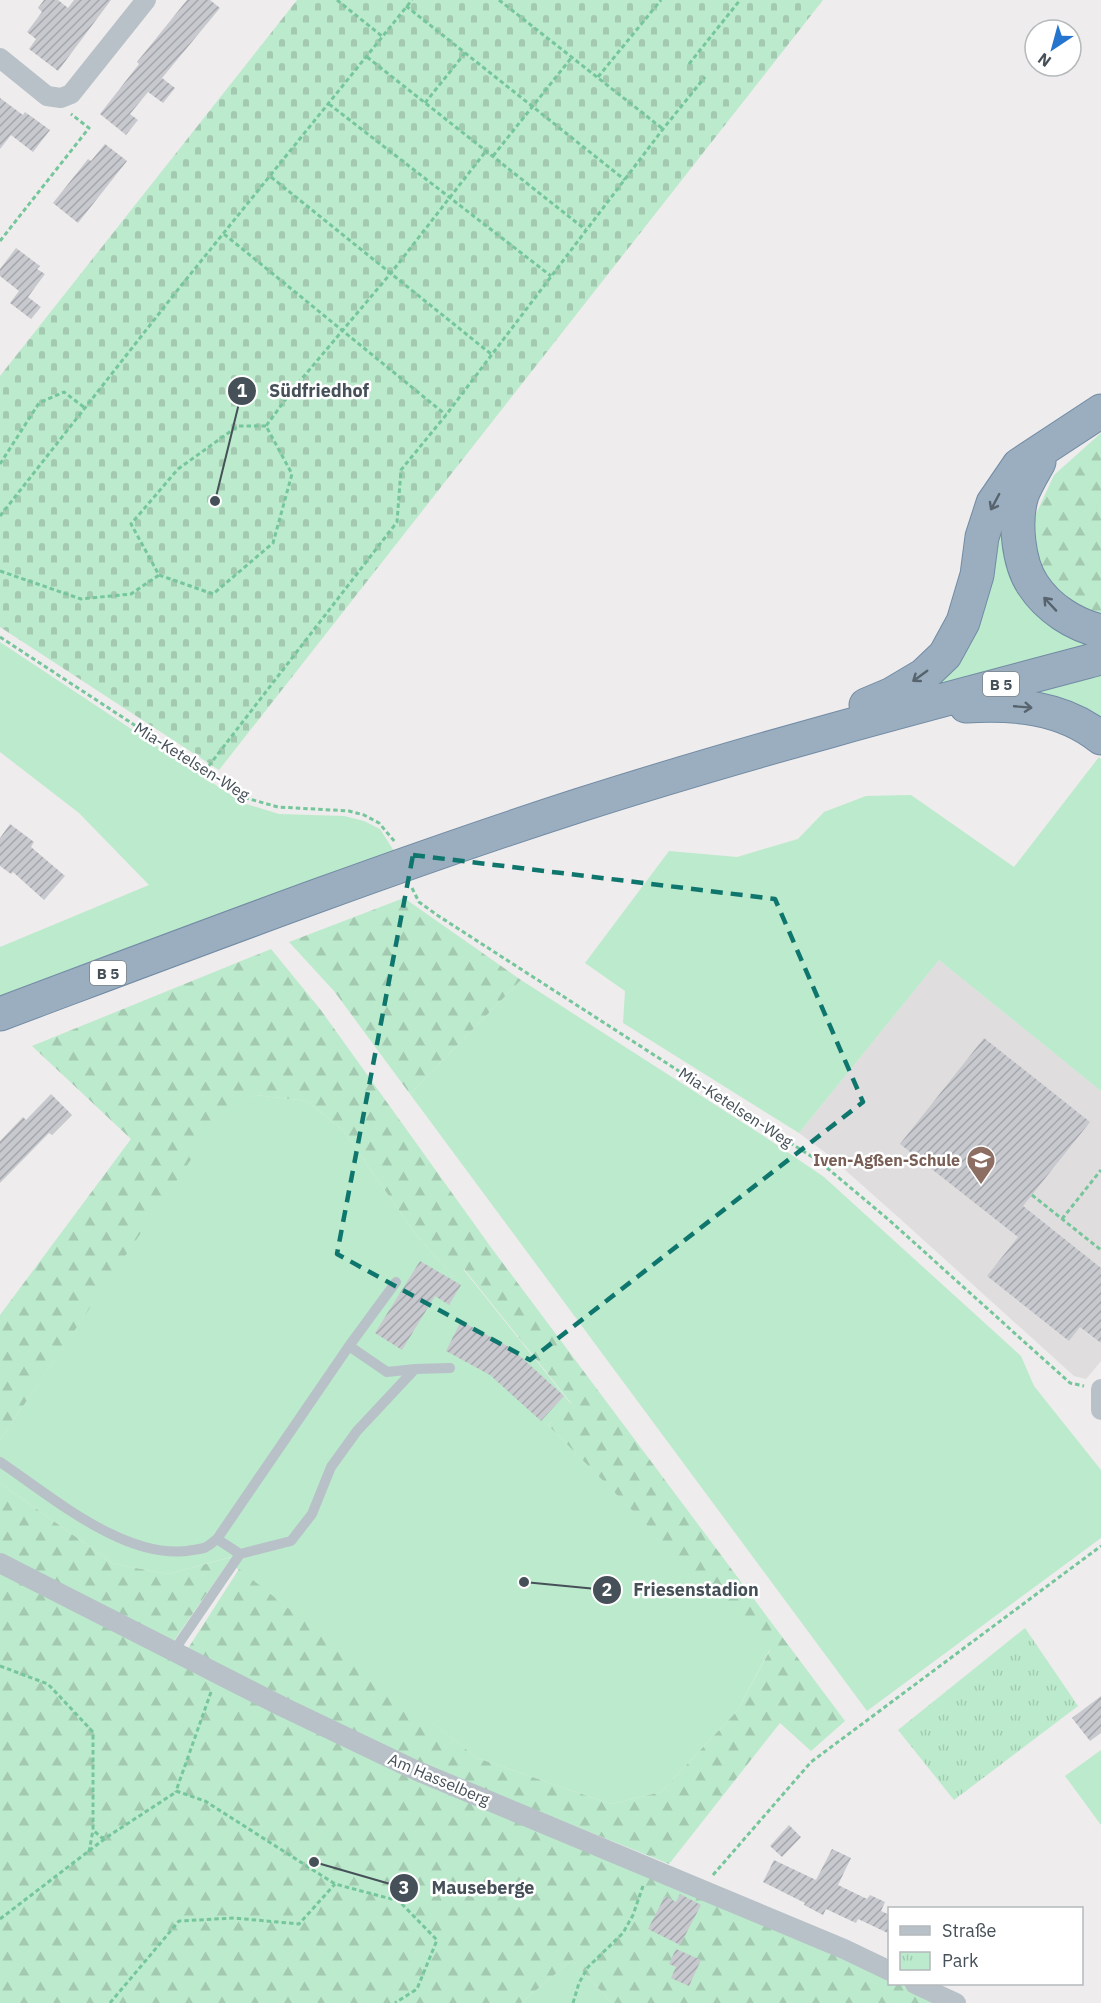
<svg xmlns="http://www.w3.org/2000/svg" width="1101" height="2003" viewBox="0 0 1101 2003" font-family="'IBM Plex Sans',sans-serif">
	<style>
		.education { fill: #dfdddd }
		.green { fill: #bceacc }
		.forest { fill: url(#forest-firs) }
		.cemetery { fill: url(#cemetery-stones) }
		.park { fill: url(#park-tufts) }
		.building { fill: url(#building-hatch) }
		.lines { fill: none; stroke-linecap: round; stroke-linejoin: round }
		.trunk-casing { stroke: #728ba4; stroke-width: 35 }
		.path { stroke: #76c69c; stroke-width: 3; stroke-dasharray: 4.5 3; stroke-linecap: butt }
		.service { stroke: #b8c1c8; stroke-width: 10 }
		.minor { stroke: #b8c1c8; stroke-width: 20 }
		.trunk { stroke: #9aaec0; stroke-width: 33 }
		.oneway { stroke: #57636d }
		.marked { fill: none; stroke: #0f766e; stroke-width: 4.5; stroke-dasharray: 12 8; stroke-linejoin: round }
		.labels { text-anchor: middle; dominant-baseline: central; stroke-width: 5; stroke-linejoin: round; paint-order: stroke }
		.shield { fill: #fff; stroke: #7e848a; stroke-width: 1.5 }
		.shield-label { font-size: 15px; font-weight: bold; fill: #465058 }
		.street-label { font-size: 16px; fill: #465058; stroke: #fff }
		.education-label { font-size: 16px; font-weight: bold; fill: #785e54; stroke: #fff; text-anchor: end }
		.leader { fill: none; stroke: #465058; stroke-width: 2 }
		.callout-dot { fill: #465058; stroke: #fff; stroke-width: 2 }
		.mark-label { font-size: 18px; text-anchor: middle; font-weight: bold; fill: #fff }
		.callout-label { font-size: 18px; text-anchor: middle; font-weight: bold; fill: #465058; stroke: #fff; stroke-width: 5; stroke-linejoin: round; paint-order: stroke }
	</style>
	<defs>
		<pattern id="forest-firs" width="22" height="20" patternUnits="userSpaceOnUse" patternTransform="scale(1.5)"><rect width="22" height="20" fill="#bceacc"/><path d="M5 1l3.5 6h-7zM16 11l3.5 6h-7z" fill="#a3cab1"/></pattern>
		<pattern id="cemetery-stones" width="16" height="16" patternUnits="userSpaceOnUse" patternTransform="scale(1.5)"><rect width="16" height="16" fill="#bceacc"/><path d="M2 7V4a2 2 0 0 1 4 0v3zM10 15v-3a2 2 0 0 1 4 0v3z" fill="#a3cab1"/></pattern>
		<pattern id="park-tufts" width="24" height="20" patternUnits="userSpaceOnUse" patternTransform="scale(1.5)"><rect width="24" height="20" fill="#bceacc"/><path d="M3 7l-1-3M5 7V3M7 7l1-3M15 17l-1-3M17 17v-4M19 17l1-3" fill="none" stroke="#a3cab1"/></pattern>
		<pattern id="building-hatch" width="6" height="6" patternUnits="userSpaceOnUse" patternTransform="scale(1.5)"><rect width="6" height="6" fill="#c7c9ce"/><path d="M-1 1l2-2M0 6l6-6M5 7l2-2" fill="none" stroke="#a3a6aa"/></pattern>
	</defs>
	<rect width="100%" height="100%" fill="#eeecec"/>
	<path class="education" d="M939 960 1101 1091V1361L1086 1379 1074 1376 897 1216 826 1153 799 1133Z"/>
	<path class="green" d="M1015 493 1101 645 922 692 984 576Z
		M0 642 243 803 279 814 344 816 364 821 380 829 394 851 0 1001V947L149 885 79 813 0 752Z
		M1101 670V728L1015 693Z
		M1099 757 1101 759V1091L939 960 799 1133 623 1023 625 991 585 963 669 851 737 857 798 839 824 812 866 796 911 795 1014 867Z
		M521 980 765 1137 824 1177 1021 1356 1034 1386 1101 1470V1538L867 1711 410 1094Z
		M256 1095 307 1101 343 1130 416 1235 454 1277 463 1269 571 1404 548 1425 770 1649 737 1711 661 1792 611 1804 477 1758 229 1562 231 1557 168 1574 114 1564 0 1483V1440L222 1113Z
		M1101 1750V1825L1065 1776Z
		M572 1960 612 2003H521Z"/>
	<path class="forest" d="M1101 433V614L1095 613 1068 600 1042 576 1030 527 1054 475Z
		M404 898 521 980 410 1094 334 991 289 942Z
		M271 949 320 1009 490 1246 845 1721 811 1751 780 1723 669 1864 421 1764 187 1650 239 1569 477 1758 611 1804 661 1792 737 1711 770 1650 548 1425 571 1403 464 1269 454 1277 416 1235 343 1130 307 1101 256 1095 222 1114 0 1440V1315L131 1139 32 1046Z
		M0 1483 114 1564 168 1574 232 1557 171 1645 0 1557Z
		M0 1566 281 1708 889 1974 890 1984H908L948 2003H612L572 1960 521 2003H0Z"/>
	<path class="cemetery" d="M297 0H823L219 770 0 627V376Z"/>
	<path class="park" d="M1025 1628 1078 1706 954 1800 898 1730Z"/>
	<path class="building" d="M44 0H58L68 8 74 0H111L58 71 29 49 36 39 27 32 42 12 38 8Z
		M187 0H210L220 8 162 78 175 88 163 103 148 92 130 114 138 120 126 135 100 114 139 64 137 62Z
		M0 98 23 115 25 112 50 130 33 152 11 135 0 149Z
		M105 144 127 161 78 223 53 203 88 159 91 161Z
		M16 248 40 266 37 269 45 274 28 297 41 307 31 319 10 303 19 291 0 276V269Z
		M10 824 34 842 31 847 65 876 44 900 13 872 11 874 0 866V838Z
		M984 1038 1090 1122 1023 1206 1101 1268V1343L1080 1327 1069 1341 987 1276 1018 1237 900 1144Z
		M51 1094 72 1115 52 1135 49 1133 0 1183V1141L23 1117 26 1120Z
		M420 1261 461 1285 449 1305 435 1296 402 1350 375 1333Z
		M461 1321 511 1348 564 1396 541 1421 490 1375 446 1351Z
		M1101 1696V1733L1090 1741 1072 1718Z
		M789 1825 801 1837 782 1857 770 1846Z
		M832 1849 851 1858 838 1885 867 1899 870 1895 885 1902 881 1911 890 1915V1934L858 1919 856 1923 826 1909 823 1915 804 1905 805 1903 763 1882 774 1860 816 1880Z
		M680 1894 701 1905 680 1945 648 1929 665 1896 676 1902Z
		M676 1949 701 1960 689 1986 671 1978 676 1967 669 1964Z"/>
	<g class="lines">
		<g class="trunk-casing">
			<path id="trunk" d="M1039 462C1033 473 1026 484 1022 495 1014 521 1018 563 1033 585 1048 608 1074 625 1101 631
				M866 705 892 694 924 675 945 655 963 622 977 575 982 537 993 503 1019 465 1101 411
				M966 706C1013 703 1063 707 1101 738
				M0 1014C192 942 385 868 580 805 752 750 927 704 1101 658"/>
		</g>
		<path class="path" d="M337 0 383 37
			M499 0 663 129
			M406 6 625 180
			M367 57 586 230
			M689 64 740 0
			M598 77 661 0
			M425 103 465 53
			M329 104 551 276
			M493 156 572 57
			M271 177 491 354
			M224 234 446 415
			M0 241 89 128 71 114
			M266 426H238L178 469 131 524 159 575 213 594 273 543 292 474 266 426 294 388 391 273 486 151
			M0 464 39 403 64 392 85 408
			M0 516 176 292 412 0
			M0 571 81 599 131 594 159 575
			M0 637 246 798 278 807 349 811 364 815 379 823 395 842
			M204 772 397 522 401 470 446 415 663 129 705 77
			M412 888 419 902 437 915 820 1162 889 1220 1070 1383 1084 1386
			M1032 1195 1101 1250
			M1062 1219 1101 1170
			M0 1666 48 1684 93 1732V1830L102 1838 107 1837
			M211 1692 176 1791 205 1801 335 1884 399 1901 437 1940 417 1989 395 2003
			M89 1852 93 1830
			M713 1875 811 1762 1101 1546
			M0 1919 107 1837 176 1792
			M110 2003 179 1921 234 1918 299 1924 335 1884
			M573 2003 579 1983 588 1967 623 1933 633 1915 643 1886"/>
		<path class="service" d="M349 1346 396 1282
			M415 1369 450 1368
			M0 1462C51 1496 128 1563 193 1550 197 1549 203 1549 206 1547 210 1545 214 1541 217 1539L349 1346 387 1372 415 1369 357 1431 331 1467 312 1514 291 1541 240 1554 173 1652
			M217 1539 240 1554"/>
		<path class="minor" d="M0 58 47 96 61 98 71 94 146 0
			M1101 1389V1410
			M0 1563 281 1706 415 1770 844 1949 890 1971
			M915 1984 956 2003"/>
		<use href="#trunk" class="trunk"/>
	</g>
	<defs><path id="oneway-shaft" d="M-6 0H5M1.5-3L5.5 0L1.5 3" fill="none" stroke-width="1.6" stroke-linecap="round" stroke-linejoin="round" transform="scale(1.5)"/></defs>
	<g class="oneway">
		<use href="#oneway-shaft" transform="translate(995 502) rotate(118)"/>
		<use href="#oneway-shaft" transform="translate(1050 604) rotate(-133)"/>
		<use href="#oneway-shaft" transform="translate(920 676) rotate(144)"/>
		<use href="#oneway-shaft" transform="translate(1023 707) rotate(5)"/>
	</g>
	<path class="marked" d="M413 855 775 899 863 1102 530 1360 337 1254Z"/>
	<defs>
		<g id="school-pin" transform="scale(1.5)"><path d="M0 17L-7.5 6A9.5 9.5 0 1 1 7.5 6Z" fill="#8d6e63" stroke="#fff"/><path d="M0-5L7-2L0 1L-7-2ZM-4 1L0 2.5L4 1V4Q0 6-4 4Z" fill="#fff"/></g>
	</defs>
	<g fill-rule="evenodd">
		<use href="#school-pin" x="981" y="1160"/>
	</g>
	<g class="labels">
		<g class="shield">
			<rect x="983" y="672" width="36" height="24" rx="4.5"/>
			<rect x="90" y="961" width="36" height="24" rx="4.5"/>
		</g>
		<g class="shield-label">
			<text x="1001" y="684">B 5</text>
			<text x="108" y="973">B 5</text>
		</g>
		<g class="street-label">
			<text transform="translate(192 761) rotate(32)">Mia-Ketelsen-Weg</text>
			<text transform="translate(736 1107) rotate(33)">Mia-Ketelsen-Weg</text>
			<text transform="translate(439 1779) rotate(23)">Am Hasselberg</text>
		</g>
		<g class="education-label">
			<text x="960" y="1160">Iven-Agßen-Schule</text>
		</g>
	</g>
	<path class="leader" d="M215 501L242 391M524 1582L607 1590M314 1862L404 1888"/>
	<g class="callout-dot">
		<circle cx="215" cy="501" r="6"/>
		<circle cx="524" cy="1582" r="6"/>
		<circle cx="314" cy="1862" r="6"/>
		<circle cx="242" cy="391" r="15"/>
		<circle cx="607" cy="1590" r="15"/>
		<circle cx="404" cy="1888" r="15"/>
	</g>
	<g class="mark-label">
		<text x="242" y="397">1</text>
		<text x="607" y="1596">2</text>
		<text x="404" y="1894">3</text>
	</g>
	<g class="callout-label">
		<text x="319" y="397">Südfriedhof</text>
		<text x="696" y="1596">Friesenstadion</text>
		<text x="483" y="1894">Mauseberge</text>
	</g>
	<rect x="888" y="1907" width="195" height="78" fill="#ffffff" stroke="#b5b9bc" stroke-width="1.5"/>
	<rect x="900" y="1926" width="30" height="9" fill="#b8c1c8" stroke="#b5b9bc" stroke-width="1.5"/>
	<text x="942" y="1937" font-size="18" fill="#465058">Straße</text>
	<rect x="900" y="1952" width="30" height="18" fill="url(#park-tufts)" stroke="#b5b9bc" stroke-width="1.5"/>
	<text x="942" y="1967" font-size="18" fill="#465058">Park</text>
	<g transform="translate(1053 48) rotate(216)"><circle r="28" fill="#ffffff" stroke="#b5b9bc" stroke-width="1.5"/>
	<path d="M0-4.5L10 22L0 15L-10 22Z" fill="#2575cf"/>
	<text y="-9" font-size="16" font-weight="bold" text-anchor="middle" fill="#465058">N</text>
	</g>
</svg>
